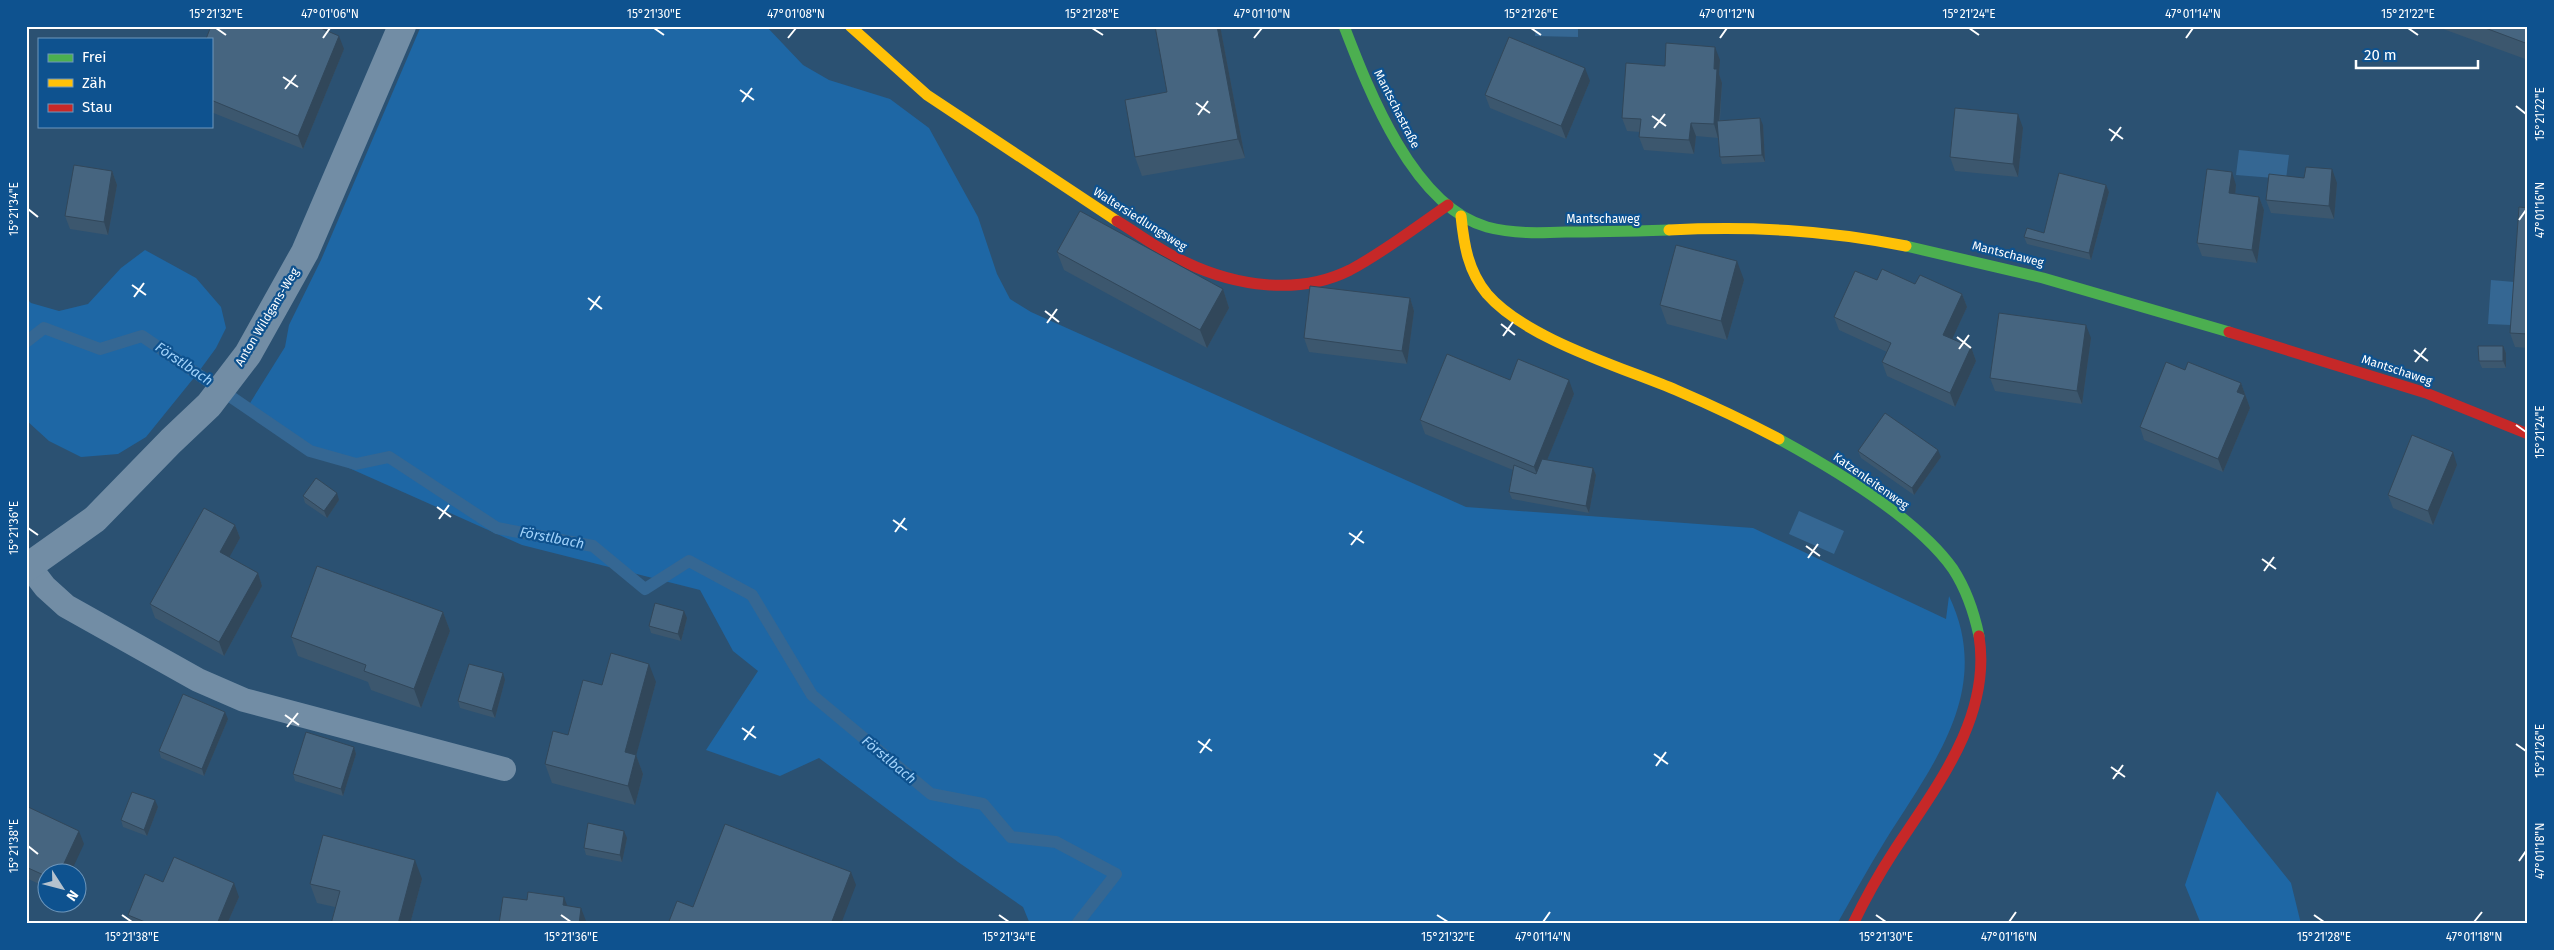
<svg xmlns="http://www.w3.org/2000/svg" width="2554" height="950" viewBox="0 0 2554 950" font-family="'Fira Sans',sans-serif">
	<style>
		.green { fill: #1e67a5 }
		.water { fill: #356793 }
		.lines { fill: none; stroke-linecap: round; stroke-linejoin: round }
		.stream { stroke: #356793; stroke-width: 12 }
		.lane { stroke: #728da5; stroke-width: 24 }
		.street { stroke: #728da5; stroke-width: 28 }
		.fast { stroke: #4caf50; stroke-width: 11 }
		.slow { stroke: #ffc107; stroke-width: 11 }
		.jam { stroke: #c62828; stroke-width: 11 }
		.wall { fill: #3c576e }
		.shaded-wall { fill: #31475a }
		.building { fill: #466580; stroke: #31475a }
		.ticks { fill: none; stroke: #fff; stroke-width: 2 }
		.labels { text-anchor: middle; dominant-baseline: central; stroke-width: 4.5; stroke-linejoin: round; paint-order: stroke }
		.street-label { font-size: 12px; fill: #fff; stroke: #0e528f }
		.water-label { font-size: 14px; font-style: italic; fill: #a2d3fb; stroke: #0e528f }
		.neatline { fill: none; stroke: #fff; stroke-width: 2 }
		.ticks-label { font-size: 12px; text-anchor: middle; fill: #fff }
	</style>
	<rect width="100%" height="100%" fill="#2b5172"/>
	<path class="green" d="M421 26H766L803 65 829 80 890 99 929 128 978 217 997 274 1010 299 1031 312 1466 507 1753 528 1946 619 1949 596C1994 690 1933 764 1885 841 1868 868 1853 896 1837 924H1030L1023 907 958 862 819 758 780 776 706 750 758 671 733 651 700 590 522 545 349 468 255 419 245 411 285 347 289 325 321 260Z
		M145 250 196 278 221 307 226 328 216 348 197 374 146 437 118 454 81 457 49 441 26 420V298L31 303 59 311 88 304 121 268Z
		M2217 791 2291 883 2301 924H2201L2185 885Z"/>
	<path class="water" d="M1536 26H1578V37L1535 36Z
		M2239 150 2289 155 2286 179 2236 175Z
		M2491 280 2514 282 2511 325 2488 324Z
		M1799 511 1844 531 1834 554 1789 534Z"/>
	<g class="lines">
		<path class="stream" d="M26 342 44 328 100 349 142 336 310 451 356 464 389 457 497 528 593 546 645 589 689 561 752 595 812 695 931 794 983 804 1011 837 1056 842 1116 874 1077 924"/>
		<path class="lane" d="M29 566 45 587 66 606 198 680 244 700 504 769"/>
		<path class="street" d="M26 568 95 519 171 441 209 405 248 354 305 252 402 26"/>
		<path class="fast" d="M1344 26C1369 91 1413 206 1487 227 1513 234 1540 233 1566 232 1601 232 1635 231 1669 230
			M1906 246 2043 278 2229 332
			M1779 439C1834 469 1917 518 1953 569 1966 589 1974 612 1979 636"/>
		<path class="slow" d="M850 26 927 95 1117 221
			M1461 216C1464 245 1468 271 1487 294 1526 339 1621 367 1676 390 1711 405 1745 421 1779 439
			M1669 230C1751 226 1825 230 1906 246"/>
		<path class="jam" d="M1117 221C1139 234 1162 252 1185 262 1235 286 1298 296 1350 270 1384 252 1416 227 1448 205
			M2229 332 2426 393 2528 434
			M1853 924C1865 899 1879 874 1894 851 1936 787 1992 717 1979 636"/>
	</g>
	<path class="wall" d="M2435 26H2528V60Z
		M1221 31 1245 158 1142 176 1135 157 1167 92Z
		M211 39 344 49 303 149 211 112Z
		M1720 60 1719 74 1722 83 1720 120 1763 125 1765 162 1722 164 1720 157 1718 138 1696 136 1694 154 1644 150 1639 137 1640 132 1627 131 1622 118 1665 66Z
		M1590 81 1566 139 1490 108 1485 95Z
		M2023 128 2018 177 1955 171 1950 157Z
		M112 171 117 185 108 235 70 229 65 216Z
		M2337 183 2334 219 2271 213 2266 200Z
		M2106 185 2109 192 2091 260 2027 244 2024 237 2044 233Z
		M2236 185 2235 194 2259 197 2264 210 2257 263 2202 256 2197 243Z
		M2528 208V348L2515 347 2510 333Z
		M1057 252 1223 289 1229 308 1207 348 1064 270Z
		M1744 280 1727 340 1667 324 1660 305Z
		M1915 284 1962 294 1967 307 1952 339 1971 347 1976 361 1955 407 1887 376 1882 362 1887 352 1839 330 1834 317Z
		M1410 298 1414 311 1407 364 1309 352 1304 338Z
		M2091 338 2082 404 1995 391 1990 378Z
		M2503 346 2506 353V368H2482L2479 361Z
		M1510 380 1574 394 1547 460 1593 468 1596 475 1589 513 1512 499 1509 492 1513 470 1425 434 1420 420Z
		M2241 383 2250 408 2223 472 2144 440 2140 427Z
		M1858 451 1941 457 1914 495 1861 458Z
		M2457 465 2433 525 2393 508 2388 495Z
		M303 496 339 500 327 518 305 503Z
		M235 525 240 538 229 557 258 573 262 586 224 656 155 618 150 604Z
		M443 612 450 631 421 708 371 690 368 682 298 656 291 637Z
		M687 618 681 641 651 633 649 626Z
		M505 680 495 718 460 708 458 701Z
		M656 682 636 755 643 774 635 805 552 783 545 764 568 735 602 685Z
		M228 719 204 776 161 758 159 751Z
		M354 747 356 754 343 796 295 781 293 774Z
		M26 806 84 844 48 872V888L26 878Z
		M158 807 147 836 123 827 121 820Z
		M627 838 622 862 586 855 584 848Z
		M422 879 410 924H331L335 907 317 903 310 884Z
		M163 882 239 897 227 924H131L128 915Z"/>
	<path class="shaded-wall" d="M1217 26H1220L1221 31 1245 158 1238 139Z
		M339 36 344 49 303 149 298 136Z
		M1715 47 1720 60 1719 74 1722 83 1718 138 1714 124V69Z
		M1585 68 1590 81 1566 139 1561 126Z
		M2018 114 2023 128 2018 177 2013 164Z
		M1760 118 1763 125 1765 162 1762 155Z
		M1691 123 1696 136 1694 154 1689 140Z
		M2332 169 2337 183 2334 219 2329 206Z
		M112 171 117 185 108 235 104 222Z
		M2232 172 2236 185 2234 206 2229 193Z
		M2106 185 2109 192 2091 260 2089 253Z
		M2259 197 2264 210 2257 263 2252 250Z
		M1737 261 1744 280 1727 340 1721 321Z
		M1223 289 1229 308 1207 348 1200 330Z
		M1962 294 1967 307 1948 348 1943 335Z
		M1410 298 1414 311 1407 364 1402 351Z
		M2086 325 2091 338 2082 404 2077 391Z
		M2503 346 2506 353V368L2503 361Z
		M1971 347 1976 361 1955 407 1950 393Z
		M1569 380 1574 394 1539 480 1534 467Z
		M2241 383 2250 408 2223 472 2218 459 2237 392Z
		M1938 450 1941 457 1914 495 1912 488Z
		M2453 452 2457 465 2433 525 2428 511Z
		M1593 468 1596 475 1589 513 1586 506Z
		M337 493 339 500 327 518 324 511Z
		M235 525 240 538 225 565 220 552Z
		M258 573 262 586 224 656 219 642Z
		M684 611 687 618 681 641 678 634Z
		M443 612 450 631 421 708 414 689Z
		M649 664 656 682 632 771 625 752Z
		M503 673 505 680 495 718 492 711Z
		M225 712 228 719 204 776 202 769Z
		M354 747 356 754 343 796 341 789Z
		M636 755 643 774 635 805 628 786Z
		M155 800 158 807 147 836 144 830Z
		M79 831 84 844 71 872H60Z
		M624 831 627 838 622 862 620 855Z
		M415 860 422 879 410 924H398Z
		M851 872 856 885 841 924H831Z
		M234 883 239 897 227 924H217Z
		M564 897 569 910 563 905Z
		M581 908 586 921V924H579Z"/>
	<path class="building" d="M211 26H316L339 36 298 136 211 100V39H206Z
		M1155 26H1217L1238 139 1135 157 1125 100 1167 92Z
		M2480 26H2528V44Z
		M1509 37 1585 68 1561 126 1485 95Z
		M1666 43 1715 47 1714 69H1717L1714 124 1691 123 1689 140 1639 137 1641 119 1622 118 1626 63 1665 66Z
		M1955 108 2018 114 2013 164 1950 157Z
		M1760 118 1762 155 1720 157 1717 121Z
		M74 165 112 171 104 222 65 216Z
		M2306 167 2332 169 2329 206 2266 200 2269 174 2304 178Z
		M2207 169 2232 172 2229 193 2259 197 2252 250 2197 243Z
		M2059 173 2106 185 2089 253 2024 237 2027 228 2044 233Z
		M2519 207 2528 208V334L2510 333Z
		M1080 211 1223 289 1200 330 1057 252Z
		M1676 245 1737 261 1721 321 1660 305Z
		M1882 269 1915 284 1920 275 1962 294 1943 335 1971 347 1950 393 1882 362 1891 343 1834 317 1855 271 1877 280Z
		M1310 286 1410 298 1402 351 1304 338Z
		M1999 313 2086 325 2077 391 1990 378Z
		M2478 346H2503V361H2479Z
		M1447 354 1510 380 1518 359 1569 380 1534 467 1420 420Z
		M2166 362 2185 370 2188 362 2241 383 2237 392 2245 395 2218 459 2140 427Z
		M1885 413 1938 450 1912 488 1858 451Z
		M2412 435 2453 452 2428 511 2388 495Z
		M1542 459 1593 468 1586 506 1509 492 1514 465 1536 474Z
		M316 478 337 493 324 511 303 496Z
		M204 508 235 525 220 552 258 573 219 642 150 604Z
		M317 566 443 612 414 689 364 671 366 665 291 637Z
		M655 603 684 611 678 634 649 626Z
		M611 653 649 664 625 752 636 755 628 786 545 764 553 731 568 735 583 680 602 685Z
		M469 664 503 673 492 711 458 701Z
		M183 694 225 712 202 769 159 751Z
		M306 732 354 747 341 789 293 774Z
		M132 792 155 800 144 830 121 820Z
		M26 806 79 831 60 872H48V877L26 867Z
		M588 823 624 831 620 855 584 848Z
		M725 824 851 872 831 924H776L772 922 771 924H668L677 901 693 907Z
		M323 835 415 860 398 924H331L340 891 310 884Z
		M174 857 234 883 217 924H145V922L128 915 145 874 163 882Z
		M528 892 564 897 563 905 581 908 579 924H499L503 897 527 900Z"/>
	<path class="ticks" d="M216 28 226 35M654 28 664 35M1092 28 1103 35M1531 28 1541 35M1969 28 1979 35M2408 28 2418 35M323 38 330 28M788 38 796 28M1254 38 1262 28M1720 38 1727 28M2186 38 2193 28M283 77 298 87M285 89 296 75M740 90 754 100M742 102 752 88M1196 103 1210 113M2516 106 2526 114M1198 115 1208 101M1652 116 1666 126M1654 128 1665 114M2109 129 2123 139M2111 141 2121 127M28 209 38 217M2519 220 2526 210M132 285 146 295M134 297 144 283M588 298 602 309M590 310 600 296M1045 311 1059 322M1047 323 1057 309M1501 324 1515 335M1503 336 1513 322M1957 337 1971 348M1959 349 1969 335M2414 350 2428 361M2415 362 2426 348M2516 425 2526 432M437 507 451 517M439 519 449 505M893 520 907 530M28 528 38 535M895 532 905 518M1349 533 1364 543M1351 545 1362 531M1806 546 1820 556M1808 558 1818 544M2262 559 2276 569M2264 571 2274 557M285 715 299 725M287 727 298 713M742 728 756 738M744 740 754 726M1198 741 1212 751M2516 744 2526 751M1200 753 1210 739M1654 754 1668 764M1656 766 1666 752M2111 767 2125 777M2113 779 2123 765M28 846 38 854M2519 861 2526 851M122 915 132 922M561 915 571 922M999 915 1009 922M1437 915 1448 922M1876 915 1886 922M2314 915 2324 922M1543 922 1550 912M2009 922 2016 912M2474 922 2482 912"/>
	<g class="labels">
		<g class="street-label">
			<text transform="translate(1397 109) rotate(63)">Mantschastraße</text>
			<text transform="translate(1140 219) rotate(32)">Waltersiedlungsweg</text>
			<text x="1603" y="219">Mantschaweg</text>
			<text transform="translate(2008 254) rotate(14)">Mantschaweg</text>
			<text transform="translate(267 317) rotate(-59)">Anton Wildgans-Weg</text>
			<text transform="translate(2397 370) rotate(18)">Mantschaweg</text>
			<text transform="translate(1871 481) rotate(35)">Katzenleitenweg</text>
		</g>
		<g class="water-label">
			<text transform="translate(184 364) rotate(34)">Förstlbach</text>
			<text transform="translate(552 538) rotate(11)">Förstlbach</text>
			<text transform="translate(889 760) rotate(40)">Förstlbach</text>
		</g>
	</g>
	<rect width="2554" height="950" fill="none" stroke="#0e528f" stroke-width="55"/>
	<rect x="38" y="38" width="175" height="90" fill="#0e528f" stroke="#6e97bc"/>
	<rect x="48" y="54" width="25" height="8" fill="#4caf50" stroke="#6e97bc"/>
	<text x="82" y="62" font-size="15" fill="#ffffff">Frei</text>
	<rect x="48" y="79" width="25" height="8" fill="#ffc107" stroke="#6e97bc"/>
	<text x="82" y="88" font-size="15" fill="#ffffff">Zäh</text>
	<rect x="48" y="104" width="25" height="8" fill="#c62828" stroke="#6e97bc"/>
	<text x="82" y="112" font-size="15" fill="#ffffff">Stau</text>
	<g transform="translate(62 888) rotate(126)"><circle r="24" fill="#0e528f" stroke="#6e97bc"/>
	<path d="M0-4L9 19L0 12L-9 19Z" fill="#b5c2ce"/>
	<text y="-8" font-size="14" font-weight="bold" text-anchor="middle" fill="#ffffff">N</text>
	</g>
	<path d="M2356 60v8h122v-8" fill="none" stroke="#ffffff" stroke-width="2.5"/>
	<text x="2364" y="60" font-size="15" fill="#ffffff" stroke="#0e528f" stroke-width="4" paint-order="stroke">20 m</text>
	<rect x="28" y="28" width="2498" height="894" class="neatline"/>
	<g class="ticks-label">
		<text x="216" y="18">15°21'32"E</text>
		<text x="330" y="18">47°01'06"N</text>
		<text x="654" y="18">15°21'30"E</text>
		<text x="796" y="18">47°01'08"N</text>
		<text x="1092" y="18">15°21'28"E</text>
		<text x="1262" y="18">47°01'10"N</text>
		<text x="1531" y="18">15°21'26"E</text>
		<text x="1727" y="18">47°01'12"N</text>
		<text x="1969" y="18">15°21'24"E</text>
		<text x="2193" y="18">47°01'14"N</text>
		<text x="2408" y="18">15°21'22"E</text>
		<text transform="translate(2540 114) rotate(-90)" y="4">15°21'22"E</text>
		<text transform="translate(14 209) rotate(-90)" y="4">15°21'34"E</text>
		<text transform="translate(2540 210) rotate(-90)" y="4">47°01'16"N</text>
		<text transform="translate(2540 432) rotate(-90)" y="4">15°21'24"E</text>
		<text transform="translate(14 528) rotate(-90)" y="4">15°21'36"E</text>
		<text transform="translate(2540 751) rotate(-90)" y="4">15°21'26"E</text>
		<text transform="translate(14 846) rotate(-90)" y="4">15°21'38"E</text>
		<text transform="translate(2540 851) rotate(-90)" y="4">47°01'18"N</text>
		<text x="132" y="941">15°21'38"E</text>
		<text x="571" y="941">15°21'36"E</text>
		<text x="1009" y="941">15°21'34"E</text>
		<text x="1448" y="941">15°21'32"E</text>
		<text x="1543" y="941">47°01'14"N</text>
		<text x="1886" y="941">15°21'30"E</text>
		<text x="2009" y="941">47°01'16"N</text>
		<text x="2324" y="941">15°21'28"E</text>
		<text x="2474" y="941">47°01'18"N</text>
	</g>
</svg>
